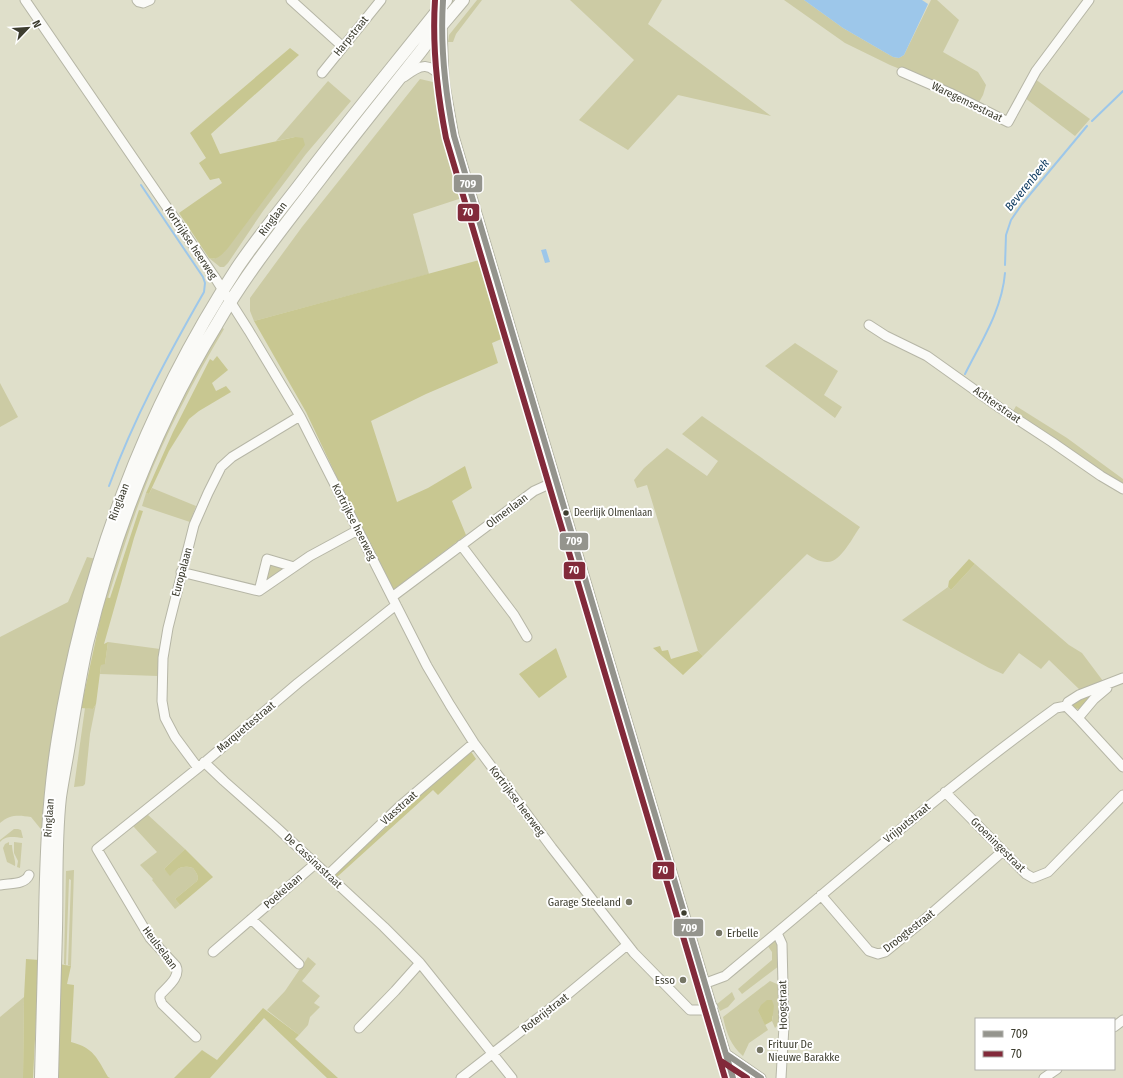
<svg xmlns="http://www.w3.org/2000/svg" width="1123" height="1078" viewBox="0 0 1123 1078" font-family="'Fira Sans Condensed',sans-serif">
	<style>
		.green { fill: #cccba4 }
		.forest { fill: #c8c791 }
		.water { fill: #9dc7ea }
		.lines { fill: none; stroke-linecap: round; stroke-linejoin: round }
		.stream { stroke: #9dc7ea; stroke-width: 2 }
		.minor-casing { stroke: #b6b6a6; stroke-width: 11 }
		.major-casing { stroke: #b6b6a6; stroke-width: 14 }
		.minor { stroke: #fafaf7; stroke-width: 9 }
		.major { stroke: #fafaf7; stroke-width: 12 }
		.bus-1-casing { stroke: #fff; stroke-width: 9 }
		.bus-2-casing { stroke: #fff; stroke-width: 9 }
		.bus-1 { stroke: #94948d; stroke-width: 6 }
		.bus-2 { stroke: #822a3a; stroke-width: 6 }
		.bus-dot { fill: #3d3d2f; stroke: #fff; stroke-width: 1.5 }
		.poi-dot { fill: #767665; stroke: #fff; stroke-width: 1.5 }
		.labels { text-anchor: middle; dominant-baseline: central; stroke-width: 4; stroke-linejoin: round; paint-order: stroke }
		.bus-label { font-size: 10px; fill: #3d3d2f; stroke: #fff; text-anchor: start }
		.street-label { font-size: 11px; fill: #3d3d2f; stroke: #fff }
		.poi-label { font-size: 11px; fill: #3d3d2f; stroke: #fff; text-anchor: end }
		.water-label { font-size: 12px; font-style: italic; fill: #0b385d; stroke: #fff }
		.line-badge { stroke: #fff; stroke-width: 1.5 }
		.badge-label { font-size: 11px; text-anchor: middle; font-weight: bold; fill: #fff }
	</style>
	<rect width="100%" height="100%" fill="#dfdfca"/>
	<path class="green" d="M477 0H482L456 34 453 42H448L449 35Z
		M570 0H662L648 24 771 116 678 95 628 150 579 120 634 60Z
		M784 0H804L843 28 893 57 899 58 904 55 931 0H937L959 20 943 52 978 72 986 85 983 95 978 104 937 84 890 65 845 43Z
		M420 79 433 82C439 121 448 162 465 197L413 214 429 274 254 321 250 311V298L302 227Z
		M1035 79 1090 119 1075 136 1025 98Z
		M328 81 351 101 306 154 263 211 228 263 224 267H220L209 258 214 259 295 137 276 141Z
		M221 327 224 329C194 380 165 434 144 490 130 526 119 562 108 598L105 597C125 528 152 461 183 396 195 373 209 350 221 327Z
		M795 343 838 371 824 395 842 407 835 418 765 366Z
		M0 383 18 417 0 427Z
		M1016 406 1067 438 1123 479V486L1012 413Z
		M702 416 860 527C853 537 840 563 827 562 819 562 813 558 807 554L703 656 698 651 647 485 637 488 634 480 644 468 667 448 707 476 718 461 682 434Z
		M152 488 196 506 190 522 142 506 146 493 149 494Z
		M87 557 96 559 44 833 31 817C19 815 10 814 0 823V637L68 602Z
		M270 562 287 568 265 585Z
		M975 564 1069 645 1082 653 1103 681 1080 690 1049 660 1041 669 1019 653 1003 674 989 668 902 620 948 587 951 590Z
		M108 642 160 649 158 676 100 674 101 664H105Z
		M96 704 90 734 85 784 83 786 74 787 85 708 93 709Z
		M147 814 185 849 164 869 170 875C178 868 182 865 193 868L197 874 198 878 197 881 175 899 180 905 175 909 152 880 153 879 140 865 157 852 133 826Z
		M14 829H18L21 830 23 838C14 837 6 835 0 842V840Z
		M9 842V845H12C12 853 16 859 15 866L7 862 3 848 5 844Z
		M14 842 22 843 20 868 17 867 18 861 14 853Z
		M74 870 71 966 68 965 71 880 69 879 66 965 64 964 66 871Z
		M775 939 778 940 779 966 742 994 738 989 772 960V952L767 945Z
		M308 957 316 964 302 981 320 996 314 1003 320 1007 310 1017 308 1025 299 1035 267 1010 285 991Z
		M770 981 777 984C781 997 780 1011 779 1024L775 1028 772 1021 773 1016 758 1011 768 1030 749 1043 743 1056C731 1046 726 1032 723 1017Z
		M732 992 735 999 728 1007 720 1011 717 1004Z
		M24 997 23 1078H0V1017Z"/>
	<path class="forest" d="M290 48 299 55 211 134 220 154 295 137 303 138 305 145 228 248C222 254 218 261 209 258L179 213 222 183 219 178 210 180 199 163 206 158 190 133Z
		M483 259 506 337 492 343 498 363 426 394 371 421 397 502 428 488 465 466 472 488 452 501 466 535 393 590 350 505 306 412 254 321Z
		M217 356 228 370 212 383 216 391 226 386 231 392 199 411 189 419 169 451 149 494 146 493 173 432 210 359 213 361Z
		M139 510 143 511 134 538 104 644 108 642 105 664 101 665 96 704 93 709 81 708 105 597 110 598Z
		M969 559 975 564 951 590 948 587 949 581Z
		M660 646 662 651 668 650 671 659 698 651 703 656 683 675 653 648Z
		M556 648 567 677 539 698 519 674Z
		M1093 694 1079 709 1073 708 1072 704 1073 701Z
		M470 750 476 759 438 795 433 790 337 877 335 874Z
		M185 849 213 877 180 905 175 899 197 881 198 878 197 874 193 868C182 865 178 868 170 876L164 869Z
		M26 959 39 960 33 1078H23L24 997Z
		M59 964 71 966 67 984 74 985 71 1042C94 1048 97 1058 108 1077L110 1078H57Z
		M767 1000H772L774 1006 772 1021 765 1025 758 1011 761 1005Z
		M263 1008 299 1035 295 1039 338 1078H327L264 1018 210 1078H174L202 1050 217 1060Z"/>
	<path class="water" d="M804 0H922L928 4 904 55 899 58 893 57 843 28Z
		M546 249 550 262 545 263 541 250Z"/>
	<g class="lines">
		<path class="stream" d="M1092 121 1123 91
			M1005 265 1006 235 1011 220 1022 204 1087 126
			M965 374C981 342 1002 310 1005 273
			M109 486C134 418 168 355 204 292L205 283 203 277 141 185"/>
		<g class="minor-casing">
			<path id="minor" d="M25 0 214 276 249 331 300 416 427 666 450 705 474 743 552 848 634 953 690 1010H701L713 1007
				M137 0 139 2 143 3 150 0
				M291 0 343 47
				M442 26 444 80 454 136 733 1078
				M902 72 950 93 1008 122 1036 71 1089 0
				M322 73 381 0
				M404 77C422 63 429 62 444 80
				M869 325 886 336 927 356 1000 408 1052 442 1101 476 1123 489
				M461 545 514 615 527 637
				M181 572 259 591 310 556 358 530
				M259 591 267 559 294 567
				M392 597 534 491 556 481
				M1066 706 1078 718 1123 767
				M1066 706 1068 702 1079 695 1123 678
				M1078 718 1094 699 1107 688
				M204 762 224 781 276 827 384 927 420 963 512 1078
				M198 768 175 737 165 718 162 701 163 658 168 628 194 525 208 493 221 467 232 457 300 416
				M945 792 1017 865 1026 874 1033 878 1048 872 1123 795
				M328 875 399 807 474 743
				M0 885C10 883 25 885 29 875
				M821 895 869 951 878 954 885 952 923 921 1003 851
				M251 919 299 964
				M777 933 782 944 784 1026 781 1078
				M213 952 315 864
				M706 983 725 976C835 885 941 791 1056 708L1066 706
				M1114 1027 1123 1020
				M359 1028 395 991 420 963
				M196 1037 162 1004 160 999V995C167 987 181 977 176 966L150 938 97 849 198 768 298 683 396 605
				M726 1054 761 1078
				M461 1078 556 1004 627 945
				M1044 1078 1057 1069"/>
		</g>
		<g class="major-casing">
			<path id="major" d="M41 1078C42 1026 44 975 45 923 46 861 48 799 58 738 85 571 144 410 237 268 256 240 277 214 298 187 346 123 397 62 446 0
				M52 1078C53 1028 55 978 56 929 57 885 55 841 60 797 63 777 67 758 70 738 75 707 80 675 87 644 114 532 157 422 217 324 247 272 285 225 321 178 354 135 388 93 421 51 434 33 449 17 463 0"/>
		</g>
		<use href="#minor" class="minor"/>
		<use href="#major" class="major"/>
		<g class="bus-1-casing">
			<path id="bus-1" d="M443 0C440 46 445 91 454 136L733 1078
				M726 1054 761 1078"/>
		</g>
		<g class="bus-2-casing">
			<path id="bus-2" d="M435 0C432 47 437 92 446 138L725 1078
				M721 1061 747 1078"/>
		</g>
		<use href="#bus-1" class="bus-1"/>
		<use href="#bus-2" class="bus-2"/>
	</g>
	<g class="bus-dot">
		<circle cx="566" cy="513" r="3.5"/>
		<circle cx="684" cy="913" r="3.5"/>
	</g>
	<g class="poi-dot">
		<circle cx="629" cy="902" r="4"/>
		<circle cx="719" cy="933" r="4"/>
		<circle cx="683" cy="980" r="4"/>
		<circle cx="760" cy="1050" r="4"/>
	</g>
	<g class="labels">
		<g class="bus-label">
			<text x="574" y="513">Deerlijk Olmenlaan</text>
		</g>
		<g class="street-label">
			<text transform="translate(351 36) rotate(-51)">Harpstraat</text>
			<text transform="translate(967 102) rotate(26)">Waregemsestraat</text>
			<text transform="translate(273 219) rotate(-53)">Ringlaan</text>
			<text transform="translate(191 243) rotate(56)">Kortrijkse heerweg</text>
			<text transform="translate(997 405) rotate(35)">Achterstraat</text>
			<text transform="translate(119 502) rotate(-69)">Ringlaan</text>
			<text transform="translate(507 511) rotate(-37)">Olmenlaan</text>
			<text transform="translate(354 522) rotate(63)">Kortrijkse heerweg</text>
			<text transform="translate(182 572) rotate(-75)">Europalaan</text>
			<text transform="translate(246 727) rotate(-40)">Marquettestraat</text>
			<text transform="translate(517 801) rotate(53)">Kortrijkse heerweg</text>
			<text transform="translate(399 808) rotate(-42)">Vlasstraat</text>
			<text transform="translate(49 818) rotate(-86)">Ringlaan</text>
			<text transform="translate(907 823) rotate(-39)">Vrijputstraat</text>
			<text transform="translate(998 845) rotate(45)">Groeningestraat</text>
			<text transform="translate(313 861) rotate(43)">De Cassinastraat</text>
			<text transform="translate(283 891) rotate(-41)">Poekelaan</text>
			<text transform="translate(909 931) rotate(-38)">Droogtestraat</text>
			<text transform="translate(160 948) rotate(53)">Heulselaan</text>
			<text transform="translate(783 1005) rotate(-91)">Hoogstraat</text>
			<text transform="translate(545 1013) rotate(-38)">Roterijstraat</text>
		</g>
		<g class="poi-label">
			<text x="621" y="902">Garage Steeland</text>
			<text x="727" y="933" text-anchor="start">Erbelle</text>
			<text x="675" y="980">Esso</text>
			<text x="768" y="1044" text-anchor="start">Frituur De<tspan x="768" dy="13">Nieuwe Barakke</tspan></text>
		</g>
		<g class="water-label">
			<text transform="translate(1027 185) rotate(-51)">Beverenbeek</text>
		</g>
	</g>
	<g class="line-badge">
		<rect x="453" y="174" width="30" height="19" rx="4" fill="#94948d"/>
		<rect x="457" y="203" width="23" height="19" rx="4" fill="#822a3a"/>
		<rect x="559" y="532" width="30" height="19" rx="4" fill="#94948d"/>
		<rect x="563" y="561" width="23" height="19" rx="4" fill="#822a3a"/>
		<rect x="652" y="861" width="23" height="19" rx="4" fill="#822a3a"/>
		<rect x="673" y="918" width="31" height="19" rx="4" fill="#94948d"/>
	</g>
	<g class="badge-label">
		<text x="468" y="188">709</text>
		<text x="468" y="216">70</text>
		<text x="574" y="545">709</text>
		<text x="574" y="574">70</text>
		<text x="663" y="874">70</text>
		<text x="689" y="932">709</text>
	</g>
	<rect x="975" y="1018" width="140" height="52" fill="#ffffff" stroke="#b1b1ac"/>
	<rect x="983" y="1031" width="20" height="6" fill="#94948d" stroke="#b1b1ac"/>
	<text x="1011" y="1038" font-size="12" fill="#3d3d2f">709</text>
	<rect x="983" y="1051" width="20" height="6" fill="#822a3a" stroke="#b1b1ac"/>
	<text x="1011" y="1058" font-size="12" fill="#3d3d2f">70</text>
	<g transform="translate(28 28) rotate(65)" stroke="#ffffff" stroke-width="3" paint-order="stroke">
	<path d="M0-3L7 15L0 10L-7 15Z" fill="#3d3d2f"/>
	<text y="-6" font-size="11" font-weight="bold" text-anchor="middle" fill="#3d3d2f">N</text>
	</g>
</svg>
